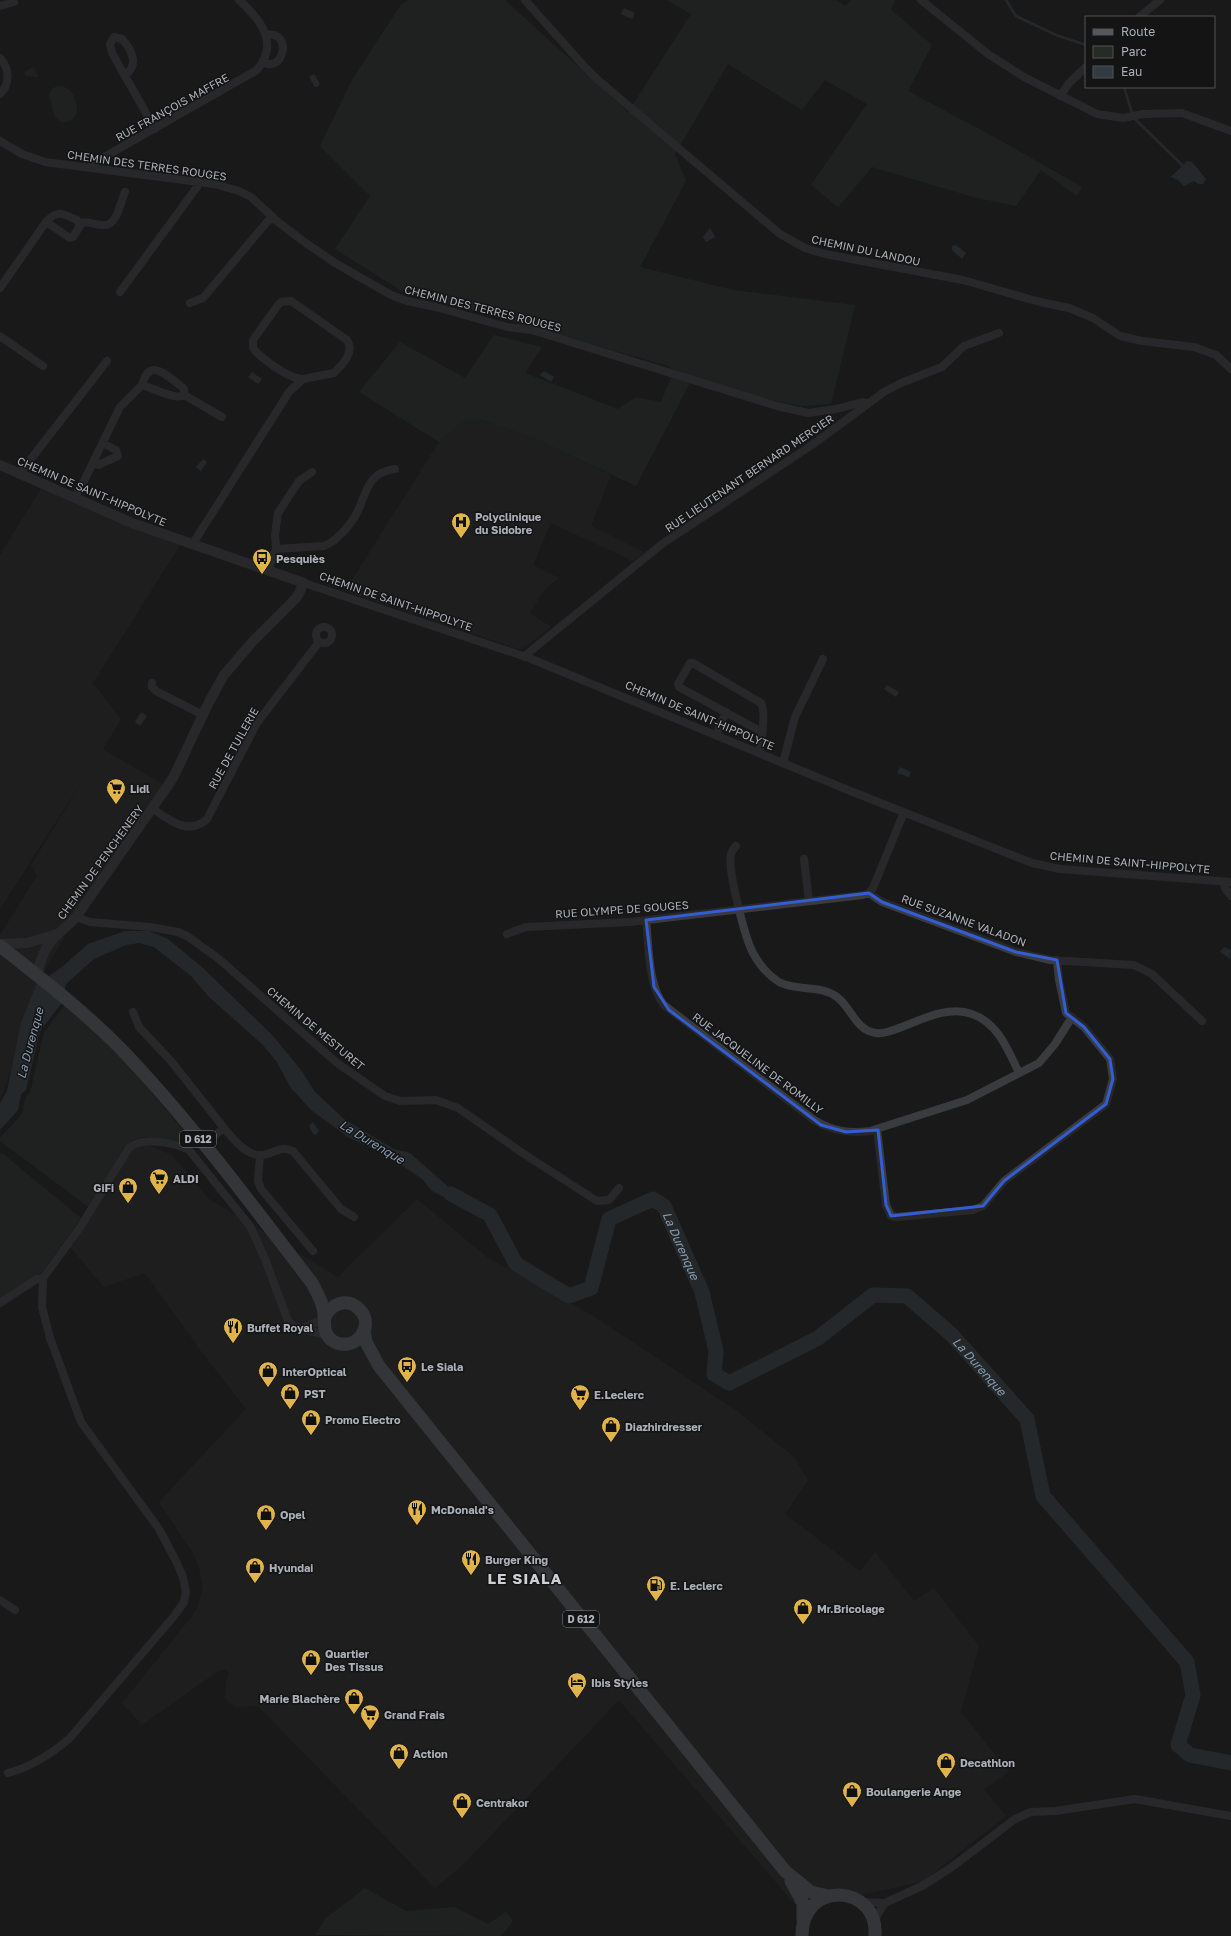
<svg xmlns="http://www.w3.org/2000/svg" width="1231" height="1936" viewBox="0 0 1231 1936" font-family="'Golos Text',sans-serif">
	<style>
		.built { fill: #252527 }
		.green { fill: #252c26 }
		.water { fill: #333b42 }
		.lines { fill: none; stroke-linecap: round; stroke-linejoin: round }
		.stream { stroke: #333b42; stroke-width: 2.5 }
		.river { stroke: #333b42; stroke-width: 15 }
		.minor { stroke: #3a3b3f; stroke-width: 8 }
		.tertiary { stroke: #3a3b3f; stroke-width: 10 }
		.primary { stroke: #56585e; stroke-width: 13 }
		.marked { fill: none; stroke: #325dd3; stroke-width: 3; stroke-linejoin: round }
		.labels { text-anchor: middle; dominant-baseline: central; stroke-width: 3; stroke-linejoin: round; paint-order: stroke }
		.shield { fill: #141415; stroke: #7e8188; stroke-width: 1 }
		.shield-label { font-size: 10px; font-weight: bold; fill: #acb0b9 }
		.street-label { font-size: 11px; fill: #acb0b9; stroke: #141415 }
		.poi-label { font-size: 11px; font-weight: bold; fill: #acb0b9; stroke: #141415; text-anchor: start }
		.water-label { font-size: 12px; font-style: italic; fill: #879bb0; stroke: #141415 }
		.district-label { font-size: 15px; font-weight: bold; letter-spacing: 1px; fill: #cdcfd5; stroke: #141415 }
	</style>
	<rect width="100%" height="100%" fill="#19191a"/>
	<path class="built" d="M478 419 534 438 611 475 591 526 644 552 633 561 551 523 533 565 559 578 544 590 530 613 551 627 529 644 521 648 518 649 345 591 439 442 461 423Z
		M41 489 180 545 93 683 121 719 103 749 167 787 76 917 36 985 4 1091 0 1098V935L37 876 31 865 88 772 0 909V555Z
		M145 1144 172 1155 209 1199 338 1277 417 1199 488 1258 590 1314 737 1411 794 1457 808 1480 785 1514 860 1571 875 1552 914 1601 934 1588 979 1646 961 1712 1009 1772 984 1789 1006 1816 922 1882 798 1908 619 1700 463 1865 435 1888 258 1706 235 1707 229 1703 225 1697 226 1681 229 1673 225 1669 214 1674 142 1725 122 1703 193 1615 198 1606 203 1587 199 1568 193 1553 159 1502 246 1409 201 1351 145 1273 104 1287 70 1247 116 1178 131 1150 135 1147Z"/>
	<path class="green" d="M408 0H505L628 112 691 14 667 0H836L845 6 851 0H895L891 10 932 45 908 91 994 137 1082 187 1077 196 1041 170 1016 206 973 197 872 167 838 207 811 185 867 104 825 80 802 110 728 64 675 154 686 181 640 267 733 290 855 305 831 404 801 406 690 383 636 486 534 438 479 419 461 423 439 442 359 392 400 342 465 378 494 335 542 347 525 373 618 409 636 397 661 402 674 370 665 365 400 290 335 249 370 196 320 146 352 80 400 6Z
		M34 67 38 77 26 76 24 72Z
		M57 86C71 85 77 99 77 112 74 120 70 123 61 122L54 115 49 94 52 89Z
		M66 1004 131 1068 181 1128 183 1135 181 1139 178 1141 143 1137 132 1140 123 1149 90 1208 0 1141V1138L22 1114 25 1098 30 1093 44 1032Z
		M0 1154H3L81 1218 42 1272 0 1299Z
		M365 1888 406 1911 454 1907 488 1924 506 1912 513 1921 501 1936 315 1935 326 1918Z"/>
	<path class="water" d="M624 8 635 13 632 19 621 14Z
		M314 74 320 84 317 87H315L309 77Z
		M1187 161 1192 162 1206 179 1203 184H1198L1194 181 1184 186 1178 180 1171 177Z
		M710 228 715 237 706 242 703 237Z
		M956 245 966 253 962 259 952 250V246Z
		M544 371 554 377 551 382 540 375Z
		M252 372 262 379 258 384 248 377Z
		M203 459 207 462 201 471 196 467Z
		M887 685 899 692 896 697 884 689Z
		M141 712 147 716 140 726 135 722Z
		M900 767 911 772 909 777 897 773Z
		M125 931H149L168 939 203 968 273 1036 301 1070 315 1092 344 1119 394 1149 410 1153 453 1191 474 1204 448 1199 432 1191 422 1179 390 1157 348 1137 311 1110 291 1088 276 1061 262 1044 209 997 191 976 154 947 139 943 126 945 94 959 66 984 61 1004 40 1031 26 1090 21 1094 18 1110 0 1130V1103L7 1091 21 1023 36 985 62 967 88 944Z
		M1224 947 1231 950 1230 959 1220 952Z
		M313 1122 319 1131 316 1135 313 1134 309 1126Z"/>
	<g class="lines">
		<path class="stream" d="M1006 0 1016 16 1056 35 1086 45
			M1124 87 1132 113
			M1135 119 1183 166"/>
		<path class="river" id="s1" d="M451 1194 490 1215 516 1264 569 1296 591 1288 609 1219 653 1199 664 1206 702 1292 716 1351 714 1374 729 1383 818 1338 873 1295 907 1296 952 1335 1027 1419 1043 1496 1187 1662 1193 1695 1178 1745 1190 1755 1231 1763"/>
		<path class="minor" d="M525 0 583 65 598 80 780 234 805 248 825 254 963 280 1036 301 1069 308 1093 318 1120 336 1142 341 1194 347 1216 355 1231 369
			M921 0 988 54 1024 77 1097 114 1123 118 1143 114 1182 113 1231 131
			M0 6 14 2
			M1139 17 1160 0
			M0 58C9 68 11 83 0 94
			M263 62C284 74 293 30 266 35
			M125 75C140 65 131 49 122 39L114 37 110 44 112 53 155 129
			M1060 96 1069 83 1086 67
			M0 141 22 154 45 162 214 184 239 191 251 197 278 222 303 241 335 263 391 295 407 301 436 307 507 327 532 330 777 406 808 413 836 409 863 402 868 404
			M92 168V164L257 70C280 43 260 19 239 0
			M80 223C93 221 95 226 105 225 117 225 121 201 125 192
			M0 288 46 222C58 209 62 214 77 220L80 226 73 237 70 238 46 222
			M120 292 197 187 198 182
			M190 303 203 298 272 216
			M0 336 43 366
			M184 395 222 417
			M94 463 98 465 118 456 116 450 103 443
			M20 473 107 361
			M74 498 83 483 120 407 142 385C153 388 176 401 184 395V389L181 386C167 376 149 356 142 385
			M192 545 289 392 303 379 334 373C343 364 355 352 347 340L291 301 281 302 278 305 253 340V348C260 358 291 380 303 379
			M276 549 324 546C338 541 355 520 360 506 368 486 371 472 395 469
			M268 570 276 549 275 535 278 513 299 481 312 472
			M304 583 529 658 848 790 1032 863 1060 869 1231 882
			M316 635a8 8 0 1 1 16 0a8 8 0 1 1-16 0Z
			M525 657 527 654 662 544 812 445 884 392 901 383 942 367 964 346 999 333
			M152 683V687L156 691 203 715
			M716 735 726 712
			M758 753C762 743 766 712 761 703L693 663H690L678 684 679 687 762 732
			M783 763 795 717 823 659
			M153 809C169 820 189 836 207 819L257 723 319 642
			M736 846C734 849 732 850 731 854 727 869 745 938 753 953 759 964 768 975 779 982 798 992 820 984 837 997 852 1008 855 1030 876 1033 884 1034 891 1031 899 1028 921 1020 948 1005 972 1014 998 1023 1008 1050 1019 1073
			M804 859 809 901
			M1224 882 1225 888 1231 896
			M869 893 882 902 1016 952 1050 960 1134 965 1152 974 1202 1021
			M76 917 90 922 150 927 178 932 187 936 219 959 337 1063 385 1096 400 1101 436 1100 458 1108 524 1154 597 1201 609 1200 619 1188
			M646 920C649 945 648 986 664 1005L814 1120C832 1131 849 1134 870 1131L967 1100 1039 1063 1055 1044 1072 1017
			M507 934 526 927 630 922 863 895 869 893 873 888 904 812
			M133 1012 139 1027 171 1061 224 1128 203 1145
			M224 1128C234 1140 249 1160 267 1154 277 1151 283 1146 293 1151L341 1209 354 1217
			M877 1129 886 1205 891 1216 897 1217 973 1210 983 1206 1004 1181 1106 1104 1113 1079 1110 1059 1084 1027 1066 1013 1059 980 1057 960
			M260 1155 258 1181 261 1189 313 1251
			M0 1303 37 1279 43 1278
			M303 1328 324 1319
			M0 1600 15 1610
			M8 1773C31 1767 51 1754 69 1739L175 1615 184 1602 186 1592 183 1577 176 1561 159 1529 81 1422 50 1338 42 1307 43 1278 81 1226 129 1148C141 1136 175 1143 189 1150L250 1226 265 1259 288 1321C298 1332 315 1330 328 1336
			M862 1902 885 1903 922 1886 952 1867 1015 1819 1031 1812 1055 1811 1135 1799 1231 1816
			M875 1924 877 1915 885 1903"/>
		<path class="tertiary" d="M0 465 132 523 304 583 297 597 253 641 224 675 209 702 174 776 167 787 76 917C70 924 63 929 57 935 46 945 40 960 37 975
			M0 944 27 943 57 934"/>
		<path class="primary" d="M0 946C42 979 85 1012 122 1050 191 1122 251 1204 312 1283 316 1291 321 1299 323 1308 327 1320 320 1332 333 1341 354 1354 377 1326 359 1309 347 1297 331 1304 325 1317
			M364 1330 366 1342 379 1366 785 1871 811 1892 828 1896
			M791 1881 803 1903V1920
			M802 1936C802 1879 879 1884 875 1936"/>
	</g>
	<path d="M0 0H1231V1936H0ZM869 893 882 902 1016 952 1057 960 1066 1013 1084 1027 1110 1059 1113 1079 1106 1104 1004 1181 983 1206 891 1216 886 1205 878 1130 846 1132 821 1125 669 1010 654 987 646 920Z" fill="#19191a" fill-opacity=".55" fill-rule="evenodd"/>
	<path class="marked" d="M869 893 882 902 1016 952 1057 960 1066 1013 1084 1027 1110 1059 1113 1079 1106 1104 1004 1181 983 1206 891 1216 886 1205 878 1130 846 1132 821 1125 669 1010 654 987 646 920Z"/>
	<defs>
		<g id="hospital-pin" transform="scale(1)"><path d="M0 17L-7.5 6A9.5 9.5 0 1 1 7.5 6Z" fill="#e0b44b" stroke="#141415"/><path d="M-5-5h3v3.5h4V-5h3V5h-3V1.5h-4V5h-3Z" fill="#111"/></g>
		<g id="bus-pin" transform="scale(1)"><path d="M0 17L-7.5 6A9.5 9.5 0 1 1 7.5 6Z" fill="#e0b44b" stroke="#141415"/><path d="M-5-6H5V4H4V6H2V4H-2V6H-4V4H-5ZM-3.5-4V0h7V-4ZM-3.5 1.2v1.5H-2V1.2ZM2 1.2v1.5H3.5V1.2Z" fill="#111"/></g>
		<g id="supermarket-pin" transform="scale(1)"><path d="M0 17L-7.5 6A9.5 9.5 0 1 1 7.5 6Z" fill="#e0b44b" stroke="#141415"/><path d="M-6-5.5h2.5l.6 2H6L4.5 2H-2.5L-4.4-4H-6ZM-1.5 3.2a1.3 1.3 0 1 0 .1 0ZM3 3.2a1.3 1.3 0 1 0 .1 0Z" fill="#111"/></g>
		<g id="shop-pin" transform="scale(1)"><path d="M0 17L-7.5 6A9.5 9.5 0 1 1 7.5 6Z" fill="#e0b44b" stroke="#141415"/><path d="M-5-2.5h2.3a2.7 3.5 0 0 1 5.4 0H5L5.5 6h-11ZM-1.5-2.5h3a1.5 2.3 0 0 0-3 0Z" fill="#111"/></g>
		<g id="restaurant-pin" transform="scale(1)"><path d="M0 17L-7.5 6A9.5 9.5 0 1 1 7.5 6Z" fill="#e0b44b" stroke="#141415"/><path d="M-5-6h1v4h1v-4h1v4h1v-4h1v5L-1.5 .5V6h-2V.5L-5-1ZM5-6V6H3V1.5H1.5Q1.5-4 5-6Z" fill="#111"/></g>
		<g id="fuel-pin" transform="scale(1)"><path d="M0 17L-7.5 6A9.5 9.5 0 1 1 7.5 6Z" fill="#e0b44b" stroke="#141415"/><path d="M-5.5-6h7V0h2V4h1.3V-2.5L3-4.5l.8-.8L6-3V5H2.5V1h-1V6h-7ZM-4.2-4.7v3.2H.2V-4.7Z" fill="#111"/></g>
		<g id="hotel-pin" transform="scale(1)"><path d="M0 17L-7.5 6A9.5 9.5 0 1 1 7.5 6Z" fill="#e0b44b" stroke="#141415"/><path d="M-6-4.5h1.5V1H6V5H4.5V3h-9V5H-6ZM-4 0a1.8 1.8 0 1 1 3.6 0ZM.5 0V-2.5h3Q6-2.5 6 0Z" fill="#111"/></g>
	</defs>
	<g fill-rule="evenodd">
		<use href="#hospital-pin" x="461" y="522"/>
		<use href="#bus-pin" x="262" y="558"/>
		<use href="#supermarket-pin" x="116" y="788"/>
		<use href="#supermarket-pin" x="159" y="1178"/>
		<use href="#shop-pin" x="128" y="1187"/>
		<use href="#restaurant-pin" x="233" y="1327"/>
		<use href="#bus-pin" x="407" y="1366"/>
		<use href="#shop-pin" x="268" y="1371"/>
		<use href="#shop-pin" x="290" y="1393"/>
		<use href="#supermarket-pin" x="580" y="1394"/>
		<use href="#shop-pin" x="311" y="1419"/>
		<use href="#shop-pin" x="611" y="1426"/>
		<use href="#restaurant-pin" x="417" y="1509"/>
		<use href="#shop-pin" x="266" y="1514"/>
		<use href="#restaurant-pin" x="471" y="1559"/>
		<use href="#shop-pin" x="255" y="1567"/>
		<use href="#fuel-pin" x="656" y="1585"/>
		<use href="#shop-pin" x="803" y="1608"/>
		<use href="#shop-pin" x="311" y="1659"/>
		<use href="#hotel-pin" x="577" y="1682"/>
		<use href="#shop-pin" x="354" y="1698"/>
		<use href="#supermarket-pin" x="370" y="1714"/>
		<use href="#shop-pin" x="399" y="1753"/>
		<use href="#shop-pin" x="946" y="1762"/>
		<use href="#shop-pin" x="852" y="1791"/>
		<use href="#shop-pin" x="462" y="1802"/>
	</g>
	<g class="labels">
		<g class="shield">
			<rect x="180" y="1131" width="36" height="16" rx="3"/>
			<rect x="563" y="1611" width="36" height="16" rx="3"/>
		</g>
		<g class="shield-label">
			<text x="198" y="1139">D 612</text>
			<text x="581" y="1619">D 612</text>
		</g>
		<g class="street-label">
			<text transform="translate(172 107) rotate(-29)">RUE FRANÇOIS MAFFRE</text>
			<text transform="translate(147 165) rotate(8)">CHEMIN DES TERRES ROUGES</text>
			<text transform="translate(866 250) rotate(12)">CHEMIN DU LANDOU</text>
			<text transform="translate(483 308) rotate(14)">CHEMIN DES TERRES ROUGES</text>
			<text transform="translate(749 473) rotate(-34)">RUE LIEUTENANT BERNARD MERCIER</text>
			<text transform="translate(92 491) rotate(23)">CHEMIN DE SAINT-HIPPOLYTE</text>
			<text transform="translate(396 601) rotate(19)">CHEMIN DE SAINT-HIPPOLYTE</text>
			<text transform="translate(700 715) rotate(23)">CHEMIN DE SAINT-HIPPOLYTE</text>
			<text transform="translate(233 748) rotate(-61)">RUE DE TUILERIE</text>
			<text transform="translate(100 862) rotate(-54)">CHEMIN DE PENCHENERY</text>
			<text transform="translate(1130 862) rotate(5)">CHEMIN DE SAINT-HIPPOLYTE</text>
			<text transform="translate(622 909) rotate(-4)">RUE OLYMPE DE GOUGES</text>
			<text transform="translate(964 920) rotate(20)">RUE SUZANNE VALADON</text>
			<text transform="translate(316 1028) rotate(40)">CHEMIN DE MESTURET</text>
			<text transform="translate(758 1063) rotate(37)">RUE JACQUELINE DE ROMILLY</text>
		</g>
		<g class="poi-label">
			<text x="475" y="516">Polyclinique<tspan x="475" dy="13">du Sidobre</tspan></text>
			<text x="276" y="558">Pesquiès</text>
			<text x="130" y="788">Lidl</text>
			<text x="173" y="1178">ALDI</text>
			<text x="114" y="1187" text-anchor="end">GiFi</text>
			<text x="247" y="1327">Buffet Royal</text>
			<text x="421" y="1366">Le Siala</text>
			<text x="282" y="1371">InterOptical</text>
			<text x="304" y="1393">PST</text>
			<text x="594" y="1394">E.Leclerc</text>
			<text x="325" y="1419">Promo Electro</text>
			<text x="625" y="1426">Diazhirdresser</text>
			<text x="431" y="1509">McDonald's</text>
			<text x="280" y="1514">Opel</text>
			<text x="485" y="1559">Burger King</text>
			<text x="269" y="1567">Hyundai</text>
			<text x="670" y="1585">E. Leclerc</text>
			<text x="817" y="1608">Mr.Bricolage</text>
			<text x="325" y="1653">Quartier<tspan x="325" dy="13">Des Tissus</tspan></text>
			<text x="591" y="1682">Ibis Styles</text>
			<text x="340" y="1698" text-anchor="end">Marie Blachère</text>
			<text x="384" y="1714">Grand Frais</text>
			<text x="413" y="1753">Action</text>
			<text x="960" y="1762">Decathlon</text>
			<text x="866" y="1791">Boulangerie Ange</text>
			<text x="476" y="1802">Centrakor</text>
		</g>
		<g class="water-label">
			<text transform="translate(30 1043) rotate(-75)">La Durenque</text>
			<text transform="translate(372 1142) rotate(31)">La Durenque</text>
			<text stroke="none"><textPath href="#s1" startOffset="361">La Durenque</textPath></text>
			<text stroke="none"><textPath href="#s1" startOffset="818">La Durenque</textPath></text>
		</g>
		<g class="district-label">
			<text x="525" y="1578">LE SIALA</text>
		</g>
	</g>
	<rect x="1085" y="16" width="130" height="72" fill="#141415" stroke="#515257"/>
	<rect x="1093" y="29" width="20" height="6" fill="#56585e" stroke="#515257"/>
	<text x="1121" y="36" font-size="12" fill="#acb0b9">Route</text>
	<rect x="1093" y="46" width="20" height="12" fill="#252c26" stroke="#515257"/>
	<text x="1121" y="56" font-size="12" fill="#acb0b9">Parc</text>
	<rect x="1093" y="66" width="20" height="12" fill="#333b42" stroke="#515257"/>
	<text x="1121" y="76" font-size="12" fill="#acb0b9">Eau</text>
</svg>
